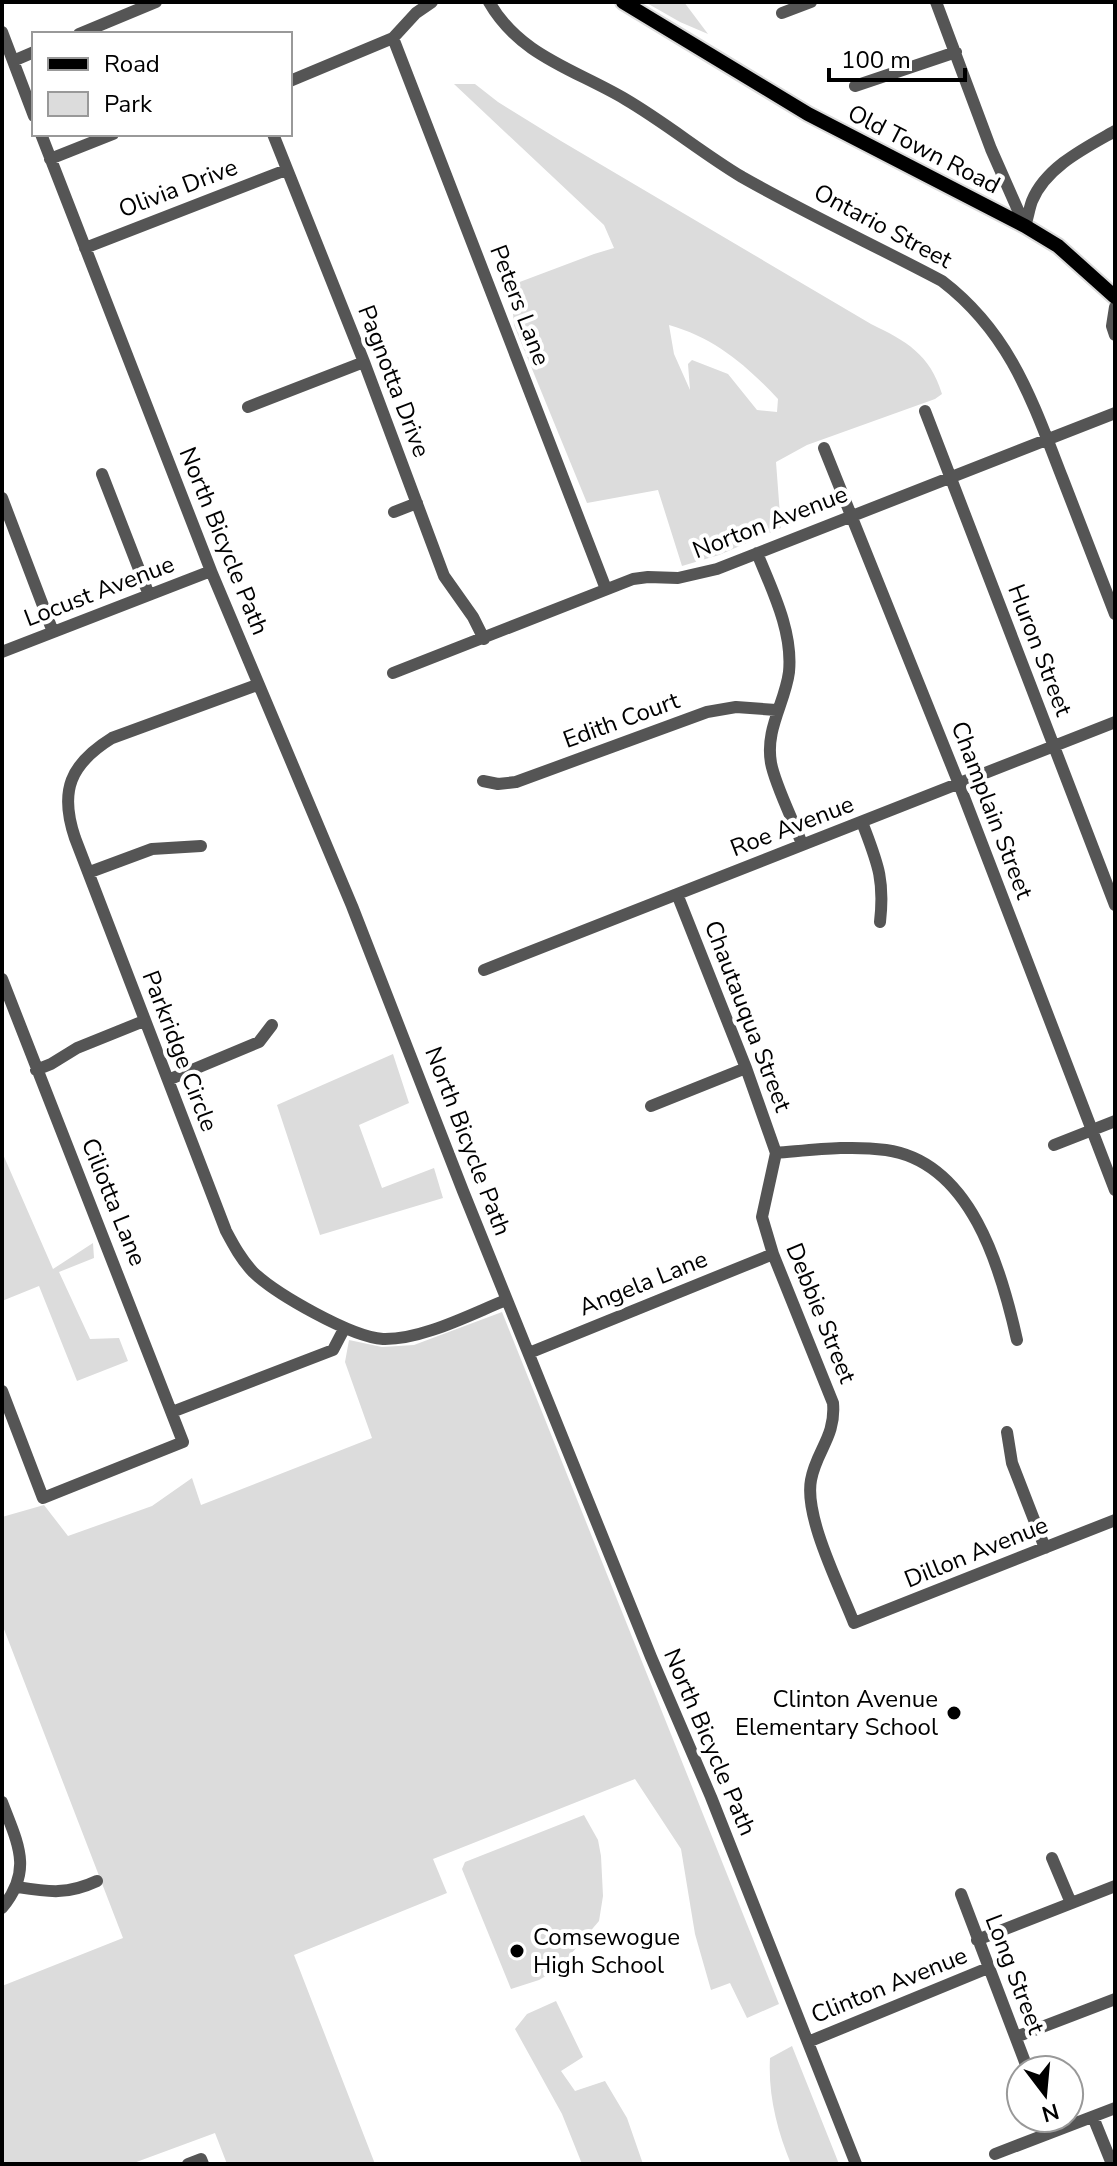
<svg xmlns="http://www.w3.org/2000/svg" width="1117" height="2166" viewBox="0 0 1117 2166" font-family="'Nunito Sans',sans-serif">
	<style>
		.green { fill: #dcdcdc; fill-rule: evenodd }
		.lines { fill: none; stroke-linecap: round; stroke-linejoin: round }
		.major-casing { stroke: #dbdbdb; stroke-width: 18 }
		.minor { stroke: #555; stroke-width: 12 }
		.major { stroke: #000; stroke-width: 14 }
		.poi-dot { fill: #000; stroke: #fff; stroke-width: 3 }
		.labels { text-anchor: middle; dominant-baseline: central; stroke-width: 8; stroke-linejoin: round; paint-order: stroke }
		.street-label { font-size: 24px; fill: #000; stroke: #fff }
		.poi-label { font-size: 24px; fill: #000; stroke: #fff; text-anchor: end }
	</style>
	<rect width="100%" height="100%" fill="#fff"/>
	<path class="green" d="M645 2H684L708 34 680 22Z
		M454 84H475L498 102 561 141 871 324C906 341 930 354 942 394L935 399 807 445 776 462 781 528 719 555 682 566 658 490 587 503 514 325 511 290 517 283 594 254 614 248 604 225ZM669 325C715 338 746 365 778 399L777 412 757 410 728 374 692 360 688 364 690 390 674 354Z
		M393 1054 409 1103 359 1125 382 1188 434 1168 443 1198 320 1235 277 1105Z
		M2 1152 53 1269 93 1243 94 1258 59 1272 90 1339 119 1338 128 1361 77 1381 39 1286 2 1301Z
		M502 1312 779 2004 747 2018 730 1983 711 1990 695 1934 681 1849 635 1779 433 1859 447 1893 294 1955 375 2164H227L215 2133 131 2164H2V1986L123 1938 2 1624V1517L44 1505 68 1536 152 1506 192 1478 201 1505 372 1438 345 1362 349 1340 382 1347 414 1345Z
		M584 1815 598 1840 601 1856 603 1896 599 1921 559 1968 539 1980 511 1989 462 1869 465 1862Z
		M556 2001 583 2057 561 2071 575 2091 605 2081 627 2118 643 2164H582L562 2114 515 2029 527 2014Z
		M792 2046 839 2164H791C777 2130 768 2095 770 2058Z"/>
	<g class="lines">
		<g class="major-casing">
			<path id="major" d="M623 2 808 114 1025 226 1058 246 1115 297"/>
		</g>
		<path class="minor" d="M489 2C520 56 574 69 625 99 666 123 702 153 742 177 807 214 876 246 942 281 1010 333 1032 400 1062 477 1079 522 1097 568 1115 614
			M936 2 991 149 1025 226
			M782 13 811 2
			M2 32 34 116
			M79 34 156 2
			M393 38 606 589
			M13 61 34 52
			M290 81 393 38 416 13 432 2
			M855 86 956 52
			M41 134 211 571 352 906 463 1191 651 1657 711 1797 856 2164
			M273 134 364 362 444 576 473 617 484 639
			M50 159 113 134
			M1025 226C1028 218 1029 209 1032 201 1046 167 1085 148 1115 131
			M85 248 286 170
			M1115 307 1112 326 1115 335
			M248 407 364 362
			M925 411 1115 905
			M824 448 959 784 1115 1190
			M102 474 149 595
			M2 498 53 632
			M394 512 417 503
			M757 553C772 590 793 631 789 672 785 703 765 729 771 763 775 785 794 822 802 844
			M2 652 211 571
			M393 673 633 579 648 577 678 578 717 569 1115 413
			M257 685 112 738C70 764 59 791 75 838L226 1231C234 1246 241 1259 253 1272 276 1294 351 1337 383 1339 422 1340 471 1314 506 1300
			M483 781 498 784 516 782 707 712 736 707 776 710
			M862 822C877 862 885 878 880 922
			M90 872 152 849 201 846
			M677 894 746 1068 776 1153
			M484 970 1115 722
			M2 979 183 1442 43 1498 2 1391
			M36 1070 51 1064 77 1048 144 1021
			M168 1080 259 1042 272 1025
			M651 1106 746 1068
			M1054 1145 1115 1121
			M776 1153 762 1217 773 1254 833 1403C836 1437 816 1451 811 1480 804 1517 840 1587 854 1623L1115 1520
			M776 1153C813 1150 849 1145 886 1150 971 1162 1001 1268 1017 1340
			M529 1353 773 1254
			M172 1412 333 1350 344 1329
			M1007 1432 1012 1463 1045 1548
			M2 1802C17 1842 34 1870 2 1908
			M1052 1858 1071 1903
			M17 1887C49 1892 67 1895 97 1881
			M961 1894 1028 2070
			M977 1940 1115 1886
			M1016 2037 1115 1999
			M808 2042 988 1968
			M1093 2117 1112 2164
			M995 2154 1115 2108
			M188 2164 201 2159 203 2164"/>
		<use href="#major" class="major"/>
	</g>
	<g class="poi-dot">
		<circle cx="954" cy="1713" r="8"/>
		<circle cx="517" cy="1951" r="8"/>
	</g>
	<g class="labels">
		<g class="street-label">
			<text transform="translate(924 149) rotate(27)">Old Town Road</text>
			<text transform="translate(178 188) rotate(-21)">Olivia Drive</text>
			<text transform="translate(883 226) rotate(28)">Ontario Street</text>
			<text transform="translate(520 305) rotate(69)">Peters Lane</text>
			<text transform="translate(394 381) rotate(69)">Pagnotta Drive</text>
			<text transform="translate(770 522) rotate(-21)">Norton Avenue</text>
			<text transform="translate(224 541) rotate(68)">North Bicycle Path</text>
			<text transform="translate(99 591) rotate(-21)">Locust Avenue</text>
			<text transform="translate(1040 650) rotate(69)">Huron Street</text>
			<text transform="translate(621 720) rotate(-20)">Edith Court</text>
			<text transform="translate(992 810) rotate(69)">Champlain Street</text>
			<text transform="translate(792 826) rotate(-21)">Roe Avenue</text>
			<text transform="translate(748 1016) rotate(69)">Chautauqua Street</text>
			<text transform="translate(180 1051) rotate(69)">Parkridge Circle</text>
			<text transform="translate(468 1141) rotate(69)">North Bicycle Path</text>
			<text transform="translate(114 1202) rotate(68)">Ciliotta Lane</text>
			<text transform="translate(643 1283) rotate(-22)">Angela Lane</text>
			<text transform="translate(821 1313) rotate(68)">Debbie Street</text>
			<text transform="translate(976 1552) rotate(-22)">Dillon Avenue</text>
			<text transform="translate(710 1742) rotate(67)">North Bicycle Path</text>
			<text transform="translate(1015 1974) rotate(69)">Long Street</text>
			<text transform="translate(889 1985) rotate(-22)">Clinton Avenue</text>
		</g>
		<g class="poi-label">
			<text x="938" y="1699">Clinton Avenue<tspan x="938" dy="28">Elementary School</tspan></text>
			<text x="533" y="1937" text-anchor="start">Comsewogue<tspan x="533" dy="28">High School</tspan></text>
		</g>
	</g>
	<rect width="1117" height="2166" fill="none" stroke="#000000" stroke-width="8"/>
	<rect x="32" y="32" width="260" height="104" fill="#ffffff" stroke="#999999" stroke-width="2"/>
	<rect x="48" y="58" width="40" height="12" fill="#000000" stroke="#999999" stroke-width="2"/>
	<text x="104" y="72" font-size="24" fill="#000000">Road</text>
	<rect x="48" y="92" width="40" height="24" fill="#dcdcdc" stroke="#999999" stroke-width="2"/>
	<text x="104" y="112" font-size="24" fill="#000000">Park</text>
	<g transform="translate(1045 2094) rotate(164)"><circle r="38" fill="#ffffff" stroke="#999999" stroke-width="2"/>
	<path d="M0-6L14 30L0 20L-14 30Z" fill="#000000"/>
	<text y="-12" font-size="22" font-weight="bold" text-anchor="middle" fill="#000000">N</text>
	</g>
	<path d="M829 68v12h136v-12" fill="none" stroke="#000000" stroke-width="4"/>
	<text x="841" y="68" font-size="24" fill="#000000" stroke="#ffffff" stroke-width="6" paint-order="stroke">100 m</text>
</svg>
